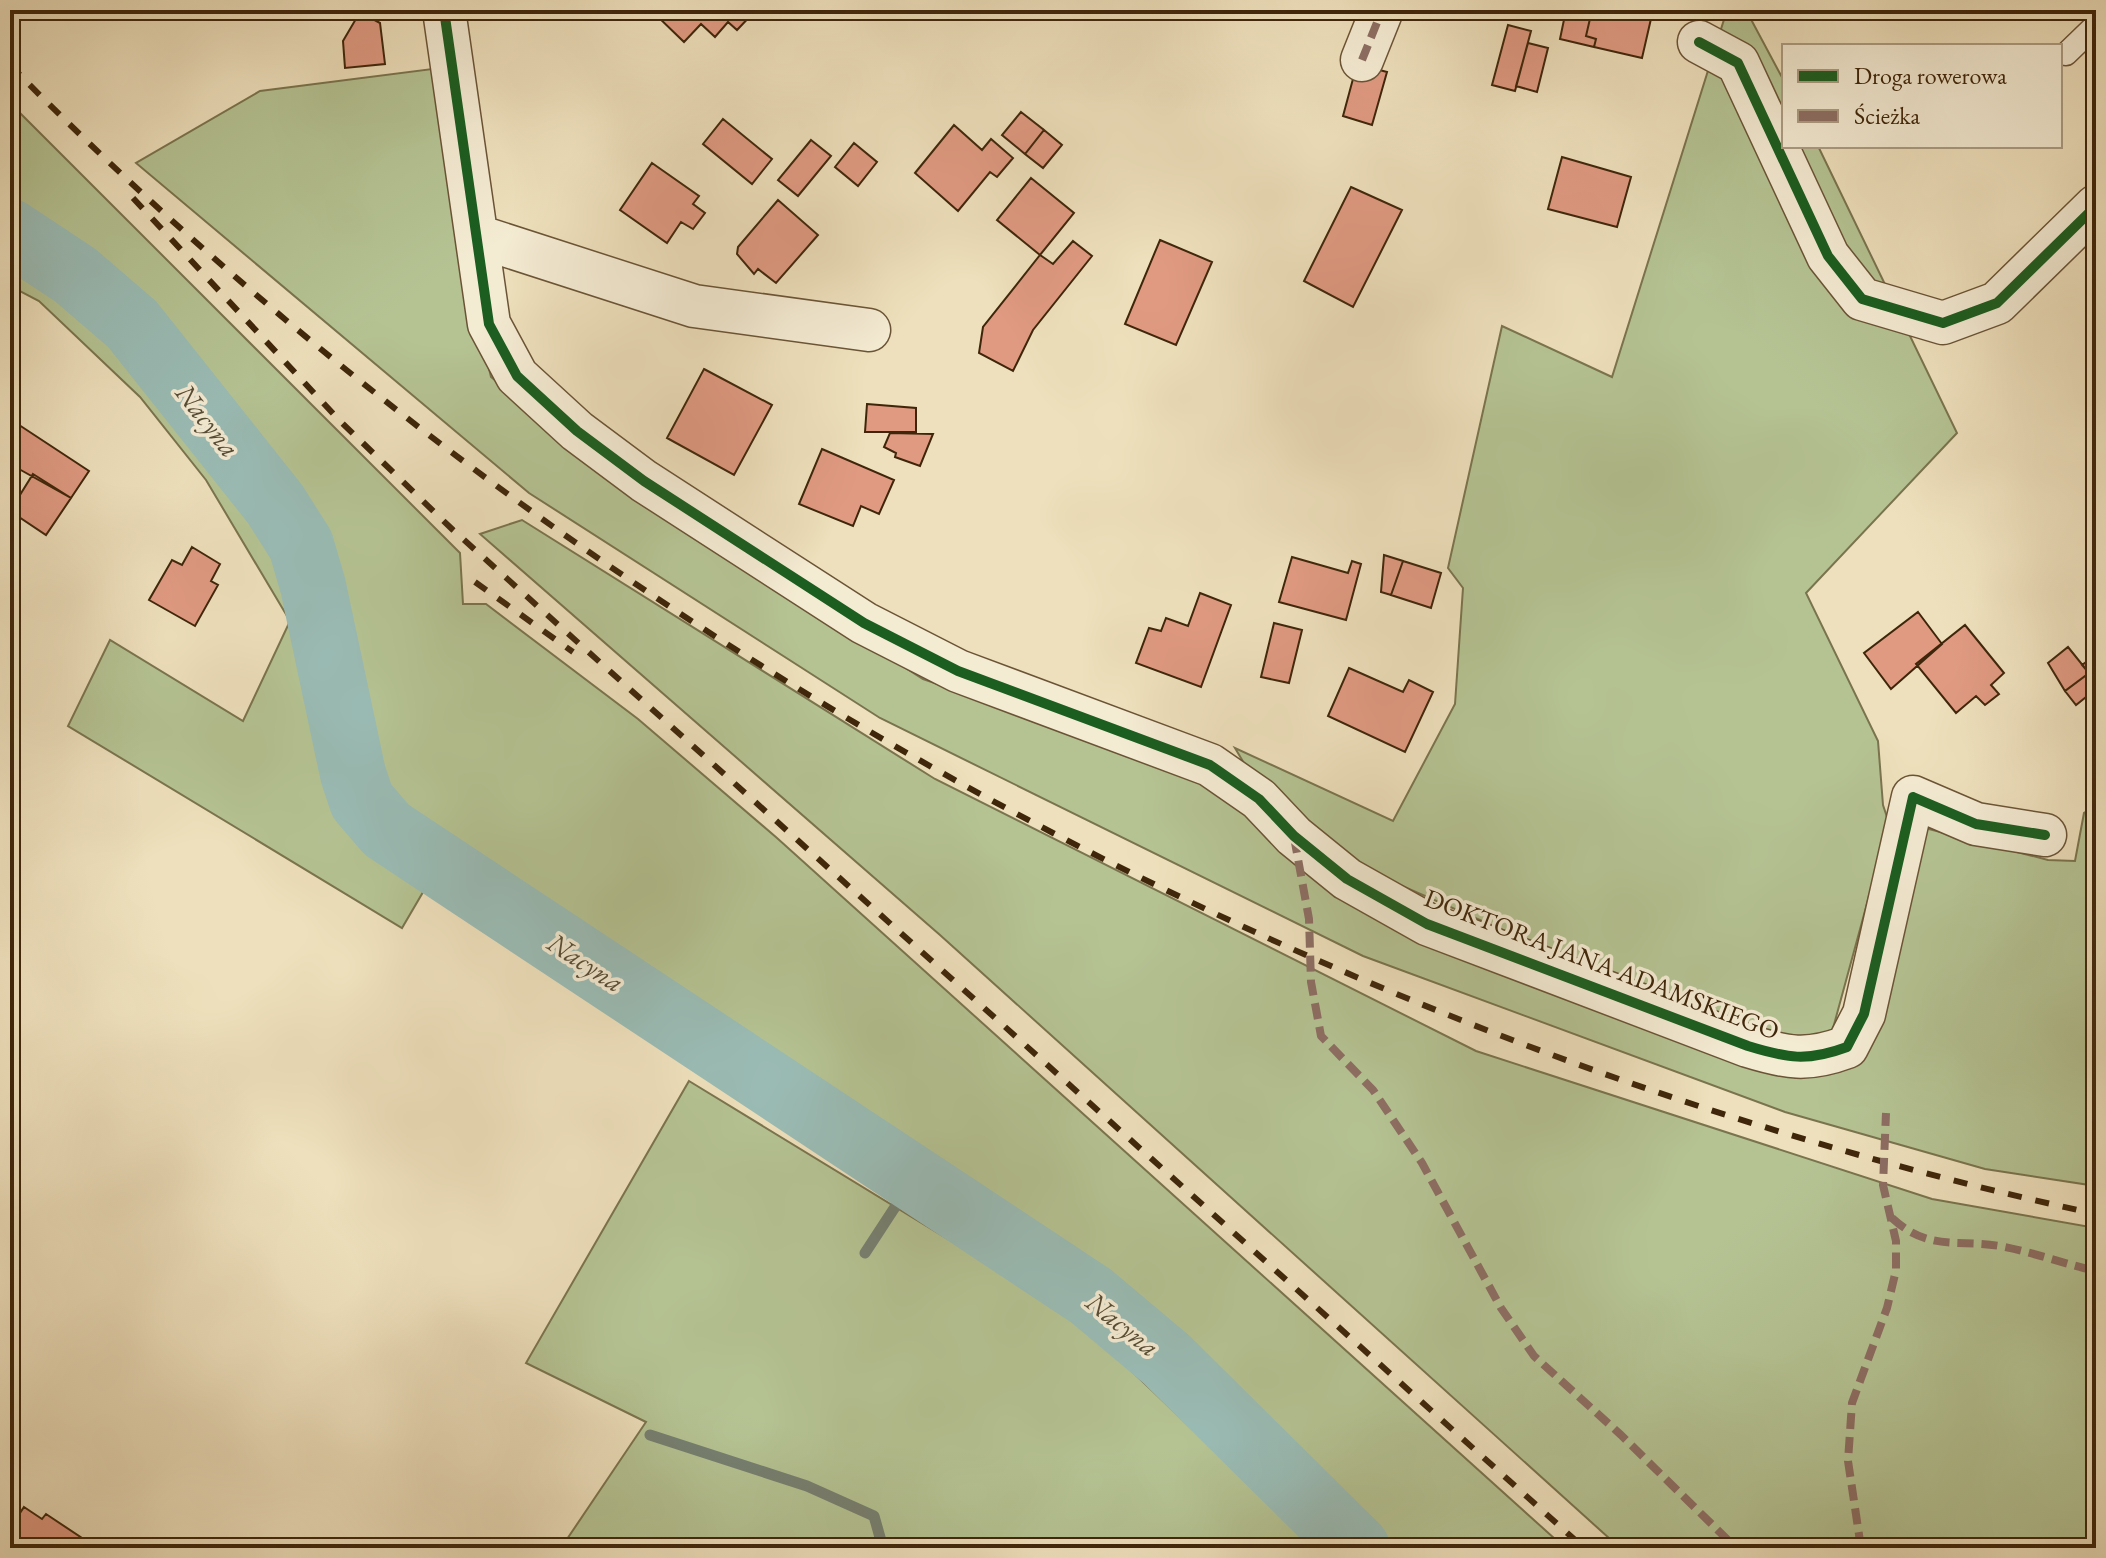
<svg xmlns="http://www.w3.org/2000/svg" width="2106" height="1558" viewBox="0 0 2106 1558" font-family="'EB Garamond',serif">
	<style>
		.green { fill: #b5c393; stroke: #7a744e; stroke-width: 2 }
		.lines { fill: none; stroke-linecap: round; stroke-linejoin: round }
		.stream { stroke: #768071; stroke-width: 11 }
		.river { stroke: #9abcb5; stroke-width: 66 }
		.building { fill: #e09a82; stroke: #3f260a; stroke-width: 2 }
		.service-casing { stroke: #6b5436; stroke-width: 25 }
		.minor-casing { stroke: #6b5436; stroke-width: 45 }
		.service { stroke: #f4ebd3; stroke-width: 22 }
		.minor { stroke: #f4ebd3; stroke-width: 42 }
		.rail { stroke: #3f260a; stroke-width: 6; stroke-dasharray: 14 14; stroke-linecap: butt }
		.quiet { stroke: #8d6e63; stroke-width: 8; stroke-dasharray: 16 8; stroke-linecap: butt }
		.cycleway-casing { stroke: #f4ebd3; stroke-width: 15 }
		.cycleway { stroke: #1b5e20; stroke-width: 10 }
		.labels { text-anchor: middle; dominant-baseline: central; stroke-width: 7; stroke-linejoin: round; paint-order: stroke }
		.street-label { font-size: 26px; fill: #3f260a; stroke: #f4ebd3 }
		.water-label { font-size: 28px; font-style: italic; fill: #564c35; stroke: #f4ebd3 }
	</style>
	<rect width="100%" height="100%" fill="#eee0bc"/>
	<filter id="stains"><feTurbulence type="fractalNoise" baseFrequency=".0025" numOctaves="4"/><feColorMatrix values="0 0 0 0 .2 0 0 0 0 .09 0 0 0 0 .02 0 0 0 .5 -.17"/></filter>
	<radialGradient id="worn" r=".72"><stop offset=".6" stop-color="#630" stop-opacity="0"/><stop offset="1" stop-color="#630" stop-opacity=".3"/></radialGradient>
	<path class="green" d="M1727 10H1746L1784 81V146H1818L1957 433 1806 593 1878 741 1883 805 1889 823 1832 1032 1789 1044 1576 962 1345 861 1251 775 1235 748 1393 821 1455 704 1463 588 1448 568 1502 326 1612 377Z
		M432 69 458 240 491 377 641 498 923 679 1179 767 1442 945 1796 1078 1840 1071 1925 828 2048 860 2075 861 2084 813 2096 806V1186L1985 1169 1785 1112 1363 956 880 718 529 493 136 163 260 91Z
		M10 103 460 553 463 604H486L638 719 777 838 1565 1548H1377L1182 1354 1086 1273 449 853 380 801 315 537 276 480 144 320 85 268 10 217Z
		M10 248 40 265 117 328 227 461 284 541 303 605 346 803 373 836 433 875 402 928 68 726 110 640 243 721 290 621 206 480 140 397 39 301 10 286Z
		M522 520 935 779 1476 1051 1932 1199 2096 1228V1548H1620L940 935 480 534Z
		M689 1081 1074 1316 1317 1548H561L646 1422 526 1363Z"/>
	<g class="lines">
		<path class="stream" d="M865 1253 914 1178
			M650 1435 807 1486 874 1516 883 1548"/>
		<path class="river" d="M10 232 75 275 132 324 275 504 301 545 313 586 353 774 362 801 387 830 1091 1296 1166 1359 1357 1548"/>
	</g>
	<path class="building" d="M660 10H755V11L737 30 728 22 715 37 701 24 684 42 656 15Z
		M1566 10H1592L1586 36 1596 39 1594 47 1560 39Z
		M1592 10H1653L1642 58 1594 47 1596 39 1586 36Z
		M360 12 380 23 385 64 345 68 343 41Z
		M1508 25 1531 31 1515 91 1492 85Z
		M1528 43 1548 48 1537 92 1516 86Z
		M1357 64 1387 72 1372 125 1343 116Z
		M1021 112 1044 130 1025 154 1002 135Z
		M723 119 772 159 752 184 703 144Z
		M954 125 982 150 991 139 1013 158 997 177 990 172 958 211 915 173Z
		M1044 130 1062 145 1043 168 1025 154Z
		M811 140 831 156 798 196 778 180Z
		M854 143 877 162 858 186 835 167Z
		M1562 157 1631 177 1617 227 1548 209Z
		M652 163 699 196 693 204 705 213 693 229 681 222 667 243 620 210Z
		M1031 178 1074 213 1040 255 997 220Z
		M1351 187 1402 210 1353 307 1304 281Z
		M778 200 818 235 776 283 758 269 754 274 737 254 738 247Z
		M1160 240 1212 262 1176 345 1125 324Z
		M1073 241 1092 256 1033 330 1013 371 979 353 983 327 1040 255 1053 264Z
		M704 369 772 405 734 475 667 438Z
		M867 404 916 408V432H865Z
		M10 419 89 471 71 498 10 464Z
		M890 433 933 434 920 466 895 457 896 453 884 447Z
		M822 449 894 480 879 514 861 506 853 526 799 504Z
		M33 474 71 498 46 535 10 511Z
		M192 547 220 564 211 581 218 585 195 626 149 600 172 560 182 565Z
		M1384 555 1403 561 1391 595 1381 592Z
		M1292 557 1348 573 1352 561 1361 564 1346 620 1279 602Z
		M1403 561 1441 573 1431 608 1391 595Z
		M1200 593 1231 605 1201 687 1136 663 1149 628 1161 631 1166 618 1188 626Z
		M1918 612 1942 644 1891 689 1864 653Z
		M1274 623 1302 630 1289 683 1261 677Z
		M1965 625 2004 673 1991 685 1999 694 1985 705 1976 696 1956 713 1916 664Z
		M2068 647 2089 673 2065 691 2048 663Z
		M2092 658 2096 664V689L2076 705 2065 691 2089 673 2082 665Z
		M1349 668 1403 692 1409 680 1433 692 1405 752 1328 716Z
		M24 1507 42 1519 46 1514 85 1540 79 1548H10V1528Z"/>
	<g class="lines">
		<g class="service-casing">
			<path id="service" d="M2066 54 2096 25"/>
		</g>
		<g class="minor-casing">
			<path id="minor" d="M444 10 489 324 517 376 577 431 644 481 864 623 958 671 1210 765 1259 799 1294 836 1347 879 1427 924 1748 1046C1787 1058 1807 1062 1847 1047L1864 1014 1913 797 1976 824 2045 835
				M1699 42 1738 63 1828 256 1862 299 1943 323 1997 303 2096 206
				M1362 60 1382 10
				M477 236 694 306 869 330"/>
		</g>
		<use href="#service" class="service"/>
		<use href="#minor" class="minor"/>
		<path class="rail" d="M10 65C566 631 1322 1047 2096 1214
			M133 198 340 421 453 530 1584 1548
			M475 582 573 652"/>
		<path class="quiet" d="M1362 60 1382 10
			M1294 837 1309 919 1311 982 1321 1036 1373 1090 1422 1163 1501 1308 1534 1356 1621 1435 1736 1548
			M1892 1218C1930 1253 1960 1238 2005 1247 2035 1253 2065 1264 2096 1271
			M1861 1548 1848 1461 1852 1403 1887 1308 1896 1270V1241L1883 1185 1886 1113"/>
		<g class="cycleway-casing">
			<path id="cycleway" d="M444 10 489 324 517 376 577 431 644 481 864 623 958 671 1210 765 1259 799 1294 836 1347 879 1427 924 1748 1046C1787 1058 1807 1062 1847 1047L1864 1014 1913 797 1976 824 2045 835
				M1699 42 1738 63 1828 256 1862 299 1943 323 1997 303 2096 206"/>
		</g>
		<use href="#cycleway" class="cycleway"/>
	</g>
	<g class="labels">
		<g class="street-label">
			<text transform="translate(1602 964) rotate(21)">DOKTORA JANA ADAMSKIEGO</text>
		</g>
		<g class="water-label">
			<text transform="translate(208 420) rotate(52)">Nacyna</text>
			<text transform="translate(586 962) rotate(33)">Nacyna</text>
			<text transform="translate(1123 1324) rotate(39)">Nacyna</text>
		</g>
	</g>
	<rect width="2106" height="1558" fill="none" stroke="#eee0bc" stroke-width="40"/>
	<rect x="12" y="12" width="2082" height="1534" fill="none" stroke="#3f260a" stroke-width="4"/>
	<rect x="20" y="20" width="2066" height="1518" fill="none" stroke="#3f260a" stroke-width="2"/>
	<rect x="1782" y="44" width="280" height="104" fill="#f4ebd3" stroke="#ac9c83" stroke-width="2"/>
	<rect x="1798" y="70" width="40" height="12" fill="#1b5e20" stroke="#ac9c83" stroke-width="2"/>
	<text x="1854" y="84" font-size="24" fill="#3f260a">Droga rowerowa</text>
	<rect x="1798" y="110" width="40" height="12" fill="#8d6e63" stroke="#ac9c83" stroke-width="2"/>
	<text x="1854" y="124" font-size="24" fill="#3f260a">Ścieżka</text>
	<rect width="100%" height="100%" filter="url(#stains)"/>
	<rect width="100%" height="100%" fill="url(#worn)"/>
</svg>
